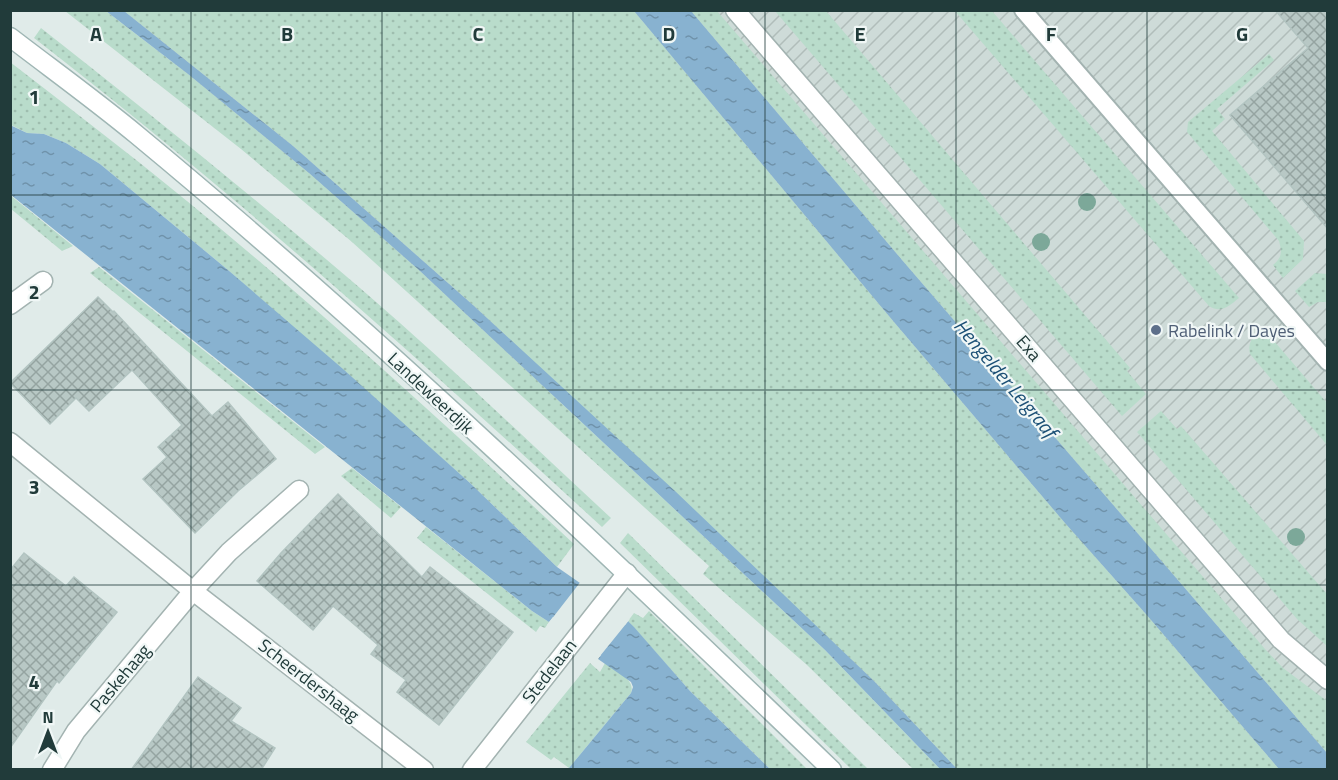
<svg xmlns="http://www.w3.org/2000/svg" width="1338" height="780" viewBox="0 0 1338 780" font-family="'Titillium Web',sans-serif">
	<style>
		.industrial { fill: url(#industrial-furrows) }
		.grass { fill: url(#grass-dots) }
		.water { fill: url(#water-ripples) }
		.pier { fill: #e0ebe9 }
		.building { fill: url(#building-cross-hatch); stroke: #b2c4c1; stroke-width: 1.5 }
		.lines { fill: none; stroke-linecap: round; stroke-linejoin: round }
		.lane-casing { stroke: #a3b3b1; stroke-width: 20 }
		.street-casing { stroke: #a3b3b1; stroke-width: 21 }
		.secondary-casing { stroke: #9fb6b4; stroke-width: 21 }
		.lane { stroke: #fff; stroke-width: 16 }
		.street { stroke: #fff; stroke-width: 18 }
		.secondary { stroke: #fff; stroke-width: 18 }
		.tree { fill: #7ca899 }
		.grid { fill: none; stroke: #213b3a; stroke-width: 1.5; stroke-opacity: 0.55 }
		.service-dot { fill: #5c6f8a; stroke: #f0f7f6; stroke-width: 2 }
		.labels { text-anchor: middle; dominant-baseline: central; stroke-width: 4.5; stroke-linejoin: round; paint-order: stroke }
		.service-label { font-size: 18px; fill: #4e5e75; stroke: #f0f7f6; text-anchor: start }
		.street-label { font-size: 18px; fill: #213b3a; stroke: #f0f7f6 }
		.water-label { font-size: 20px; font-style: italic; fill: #1c5076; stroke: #f0f7f6 }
		.grid-label { font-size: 20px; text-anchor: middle; font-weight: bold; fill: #213b3a; stroke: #f0f7f6; stroke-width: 4.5; stroke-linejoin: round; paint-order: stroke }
	</style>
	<defs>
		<pattern id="industrial-furrows" width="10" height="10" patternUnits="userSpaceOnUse" patternTransform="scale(1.5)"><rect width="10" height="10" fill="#cedbd8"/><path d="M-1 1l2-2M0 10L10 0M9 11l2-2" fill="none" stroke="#b1bdba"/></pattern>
		<pattern id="grass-dots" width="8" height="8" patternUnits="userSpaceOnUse" patternTransform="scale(1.5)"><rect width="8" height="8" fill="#b9dccb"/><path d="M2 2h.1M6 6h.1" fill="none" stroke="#9fbeaf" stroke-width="1.8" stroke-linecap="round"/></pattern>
		<pattern id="water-ripples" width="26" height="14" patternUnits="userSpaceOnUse" patternTransform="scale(1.5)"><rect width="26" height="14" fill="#88b2d0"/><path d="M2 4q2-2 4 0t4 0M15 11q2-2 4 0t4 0" fill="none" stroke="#6f92aa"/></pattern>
		<pattern id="building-cross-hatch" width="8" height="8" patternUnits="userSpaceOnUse" patternTransform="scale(1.5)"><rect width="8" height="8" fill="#b8c8c5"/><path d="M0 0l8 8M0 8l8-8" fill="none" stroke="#95a4a1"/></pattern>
	</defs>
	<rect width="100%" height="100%" fill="#e0ebe9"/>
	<path class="industrial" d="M114 11H1327V769H947L741 560Z"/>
	<path class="grass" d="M65 11H106L188 74 309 173 420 271 825 650 940 769H913L807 665 703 574 709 566 352 242 241 149Z
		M124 11H634L894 322 1065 523 1145 613 1279 769H957L874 681 474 306 293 146Z
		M691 11H717L1265 649 1283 668 1327 701V753L902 260Z
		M775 11H826L1130 368 1127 371 1146 394 1122 416Z
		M955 11H992L1239 298C1229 306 1221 314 1209 306Z
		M41 28C149 113 256 199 360 288 446 362 528 441 611 518L602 527C418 358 232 191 34 38Z
		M1269 54 1274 60 1217 109 1225 119 1212 131 1304 241 1303 259 1283 278 1273 265C1282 258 1282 252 1279 241L1187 132 1188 122Z
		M10 62C68 107 126 151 182 197 317 307 446 425 574 544L557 567 470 483 228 270 100 164 66 143 44 134 27 133 11 125Z
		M10 195 73 246 62 251 11 209Z
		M99 267 325 447 315 454 90 273Z
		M1315 273 1327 274V302H1318L1309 307 1295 291Z
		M1263 328 1327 403V445L1250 354C1247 341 1254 336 1263 328Z
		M1161 411 1177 429 1181 426 1327 594V646L1297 619 1137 432Z
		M352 468 401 507 391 518 341 476Z
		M426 527 532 611 549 622 545 628 540 626 536 632 417 538Z
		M628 533 868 769H851L620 543Z
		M649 611 807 769H770L690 691 628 621 634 613 643 618Z
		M590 663 600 672 605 663C615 670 636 679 631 693L569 768 554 757 551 760 526 742Z"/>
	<path class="water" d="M106 11H124L293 146 474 306 675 491 874 681 957 769H940L825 650 420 271 309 173 188 74Z
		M634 11H691L902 260 1327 753V769H1279L1145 613 1065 523 894 322Z
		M10 125 27 133 44 134 66 143 100 164 228 270 343 369 470 483 557 567 580 583 577 587 625 625 628 621 634 627 690 691 770 769 569 768 631 693 633 687 631 682 598 659 601 655 553 617 549 622 532 611 11 195Z"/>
	<path class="pier" d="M582 580 583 583 581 587 624 621 630 619 596 661 597 655 554 621 551 625H547Z"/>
	<path class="building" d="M1275 10H1328V229L1230 115 1308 48Z
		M98 297 113 312 114 311 212 416 228 402 276 459 238 491 195 533 143 479 167 457 158 447 182 425 132 370 89 411 76 398 50 424 10 383Z
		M338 494 422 577 430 567 513 632 439 725 397 692 406 680 371 654 378 645 333 606 313 630 257 581 281 553Z
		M24 553 66 586 74 577 117 612 59 683 57 681 10 748 11 569Z
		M198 677 241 708 231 721 275 748 261 770H131Z"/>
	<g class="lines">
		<g class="lane-casing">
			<path id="lane" d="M1023 10 1328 362"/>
		</g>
		<g class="street-casing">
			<path id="street" d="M735 10 1281 640 1328 680
				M10 305 43 281
				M10 442 193 591 424 770
				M52 770 76 731 193 591 229 552 299 490
				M472 770 627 573"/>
		</g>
		<g class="secondary-casing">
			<path id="secondary" d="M10 37C53 70 96 101 137 135 379 335 606 553 832 770"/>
		</g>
		<use href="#lane" class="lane"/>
		<use href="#street" class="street"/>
		<use href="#secondary" class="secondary"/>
	</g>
	<g class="tree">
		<circle cx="1087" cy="202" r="9"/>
		<circle cx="1041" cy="242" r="9"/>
		<circle cx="1296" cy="537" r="9"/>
	</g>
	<path class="grid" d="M191 10V770M382 10V770M573 10V770M765 10V770M956 10V770M1147 10V770M10 195H1328M10 390H1328M10 585H1328"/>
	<circle class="service-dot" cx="1156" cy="330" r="6"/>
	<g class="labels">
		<g class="service-label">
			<text x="1168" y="330">Rabelink / Dayes</text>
		</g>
		<g class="street-label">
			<text transform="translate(1029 348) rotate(49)">Exa</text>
			<text transform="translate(431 393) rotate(43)">Landeweerdijk</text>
			<text transform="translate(549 671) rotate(-52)">Stedelaan</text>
			<text transform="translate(120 678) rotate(-50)">Paskehaag</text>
			<text transform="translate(309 680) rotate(38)">Scheerdershaag</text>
		</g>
		<g class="water-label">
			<text transform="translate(1006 378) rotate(50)">Hengelder Leigraaf</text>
		</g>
	</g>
	<g class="grid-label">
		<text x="96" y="41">A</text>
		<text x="287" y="41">B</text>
		<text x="478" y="41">C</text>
		<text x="669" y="41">D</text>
		<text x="860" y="41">E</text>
		<text x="1051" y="41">F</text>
		<text x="1242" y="41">G</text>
		<text x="34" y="104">1</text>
		<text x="34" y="299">2</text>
		<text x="34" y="494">3</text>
		<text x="34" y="689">4</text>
	</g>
	<rect width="1338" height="780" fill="none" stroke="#213b3a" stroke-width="24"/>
	<g transform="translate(48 732)" stroke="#f0f7f6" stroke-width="4.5" paint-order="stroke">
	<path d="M0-4.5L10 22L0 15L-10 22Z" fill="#213b3a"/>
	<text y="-9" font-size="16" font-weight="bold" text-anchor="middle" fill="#213b3a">N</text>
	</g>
</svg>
